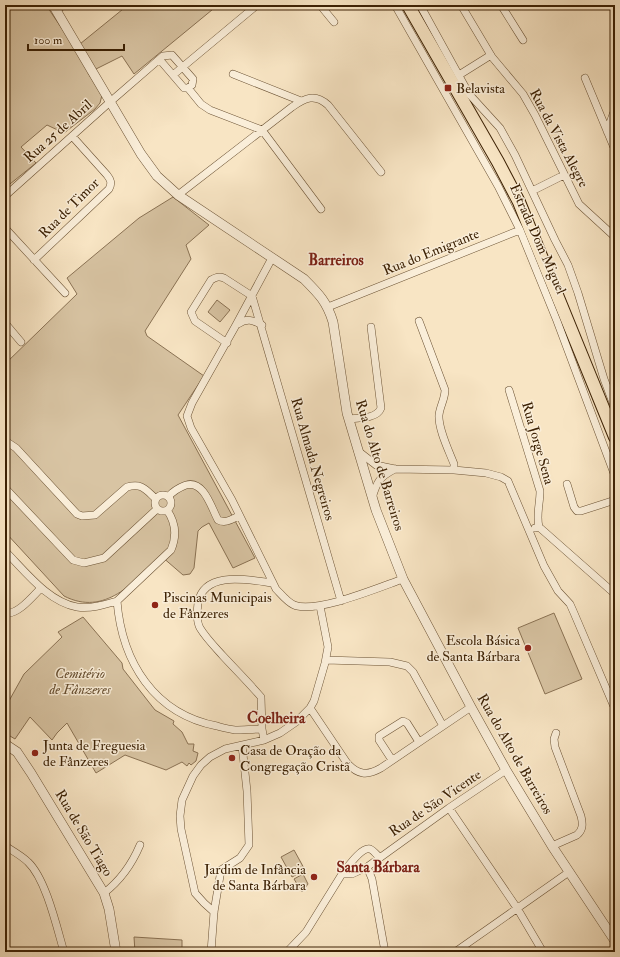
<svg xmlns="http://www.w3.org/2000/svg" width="620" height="957" viewBox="0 0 620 957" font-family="'IM FELL Double Pica',serif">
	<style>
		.green { fill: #d8c4a3; stroke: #8a7254 }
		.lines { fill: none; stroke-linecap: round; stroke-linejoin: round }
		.minor-casing { stroke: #6b5234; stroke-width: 8 }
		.tertiary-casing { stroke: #6b5234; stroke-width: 10 }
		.primary-casing { stroke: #3c2104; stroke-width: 14 }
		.minor { stroke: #faeed9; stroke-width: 7 }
		.tertiary { stroke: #faeed9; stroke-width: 9 }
		.primary { stroke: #f8e5c4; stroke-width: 12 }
		.poi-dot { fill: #8f2418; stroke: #faeed9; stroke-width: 1.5 }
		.labels { text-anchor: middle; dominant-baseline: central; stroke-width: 3; stroke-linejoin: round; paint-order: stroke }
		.poi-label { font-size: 14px; fill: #3c2104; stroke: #faeed9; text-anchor: start }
		.street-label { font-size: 14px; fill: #3c2104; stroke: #faeed9 }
		.park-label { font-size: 14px; font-style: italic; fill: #634a2c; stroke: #faeed9 }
		.neighbourhood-label { font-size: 15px; font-weight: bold; fill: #7a1f14; stroke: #faeed9 }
	</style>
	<rect width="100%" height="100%" fill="#f8e5c4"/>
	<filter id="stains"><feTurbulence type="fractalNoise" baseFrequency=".005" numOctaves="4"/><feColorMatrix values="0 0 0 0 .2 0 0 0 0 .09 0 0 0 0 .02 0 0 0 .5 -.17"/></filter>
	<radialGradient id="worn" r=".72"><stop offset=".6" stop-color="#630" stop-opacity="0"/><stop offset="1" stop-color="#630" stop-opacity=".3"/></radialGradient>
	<path class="green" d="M5 5H46L75 48 128 5H218L134 74 122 56 88 73 102 95 100 103 95 109 64 133 47 125 21 147 36 163 10 184 7 179 5 171Z
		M173 197 209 225 186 245 191 259 145 331 147 336 204 376 178 415 255 558 233 568 209 523 202 527 198 531 194 568 190 574 183 575 161 556C134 582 105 617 64 596L5 532V364L77 294 67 278 139 218Z
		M217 300 230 310 220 322 208 312Z
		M554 613 582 679 545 694 518 628Z
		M83 617 122 663 123 669 155 710 174 721 173 724 182 732 188 744H194L193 751 198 753 196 761 191 765 189 763 187 766 182 762 166 770 125 755 96 773 67 723 57 733 52 740 30 717 15 739 5 733V708L24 674 62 637 58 632Z
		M294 850 305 870 292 877 281 857Z
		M303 874 308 884 302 892 294 879Z
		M134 937 182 940V952H135Z"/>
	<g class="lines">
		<g class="minor-casing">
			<path id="minor" d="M320 5 334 22
				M395 5 498 186 520 230 557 321 615 476
				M420 5 469 94 500 128 515 155 555 240 568 265 578 293 604 379 615 408
				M461 5 492 57 523 94 535 115 579 204 615 237
				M501 5 523 40
				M56 10 64 5
				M233 74 301 101
				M173 75 257 5
				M459 75 491 55
				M585 78 615 150
				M188 88 201 104 210 110 262 130 321 209
				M607 131 615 109
				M532 191 564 175
				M178 195 292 107C305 98 315 93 328 105L381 172
				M5 196 110 102 163 56 172 55 193 79 192 85 188 88H184L160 60
				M5 228 65 293
				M272 258 236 325 192 403 187 416 191 428 232 500 276 589C281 594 287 602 294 605 316 614 380 587 403 579
				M34 260 109 189C112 183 111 180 107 175L72 136
				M328 307 520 230
				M419 321 445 390C445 399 440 406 439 415 438 429 449 451 454 464V470
				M5 323 21 342
				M238 324C247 318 253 320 262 325
				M227 343 195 321 191 312 211 280C216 277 219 276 224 278L252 296 341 601
				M509 390 540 491C540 504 536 515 539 527
				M349 419C358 418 377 419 381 408L371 327
				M7 442 16 448 77 514 82 516 95 515 127 487C142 483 145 489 156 499
				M358 451 376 465 385 467 395 469 454 470 486 473 501 477 508 481 544 566 558 591 570 604 574 613 615 709
				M567 484 574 507 577 511H581L615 500
				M5 488 73 560 84 563 104 558 157 509
				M155 503a8 8 0 1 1 16 0a8 8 0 1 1-16 0Z
				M168 497C173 491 178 488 186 485 204 480 211 507 218 520 226 524 232 519 239 516
				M372 498C377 482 379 477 395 469
				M535 528 539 527 615 594
				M5 551C25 571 48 602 77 607 90 609 104 605 117 601L171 550C177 536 176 523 167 510
				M117 601C122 662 154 714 217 726 223 728 229 729 235 730 244 730 253 729 262 729
				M5 613C17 616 33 596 41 588
				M326 660 390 662 407 666 413 672 443 726
				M310 708 347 763C358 775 367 776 381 768L471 707
				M264 740 262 729 261 697C249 683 236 670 223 656 215 647 206 638 200 628 196 621 197 611 198 603 204 570 249 580 273 583
				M392 760 379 740V736L403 721 407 723 419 742
				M449 808 517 908 543 952
				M5 846C13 851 22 856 28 862 46 879 57 928 64 952
				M552 846 577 835C583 830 583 824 581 816L555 747 554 739 556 733
				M379 857C377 855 373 850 370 849 361 847 347 868 342 874H352L367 867 449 808 506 770
				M367 867 372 879 385 952
				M104 893C121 880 132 864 140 845
				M214 912 204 903 195 893 181 829 180 816 182 800 193 776 201 765 210 757 225 749 264 740 280 733 296 722 310 708 314 701 325 663 328 647 320 606
				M211 952 214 912 221 870 240 858 249 845 247 791 242 745
				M287 952 306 932 342 874
				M455 952 569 872"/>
		</g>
		<g class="tertiary-casing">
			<path id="tertiary" d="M53 5 141 154 157 176 178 195 304 279C319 294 327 302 333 322L347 413 376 510 403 579 471 707 506 770 552 846 615 941
				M5 744 17 752 31 773 104 893 109 909 116 952"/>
		</g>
		<g class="primary-casing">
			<path id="primary" d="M408 5 498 162 519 202 615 437"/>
		</g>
		<use href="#minor" class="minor"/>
		<use href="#tertiary" class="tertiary"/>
		<use href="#primary" class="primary"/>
	</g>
	<g class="poi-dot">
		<rect x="444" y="84" width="8" height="8" rx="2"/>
		<circle cx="155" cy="605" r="4"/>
		<circle cx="528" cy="648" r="4"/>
		<circle cx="35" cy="753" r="4"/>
		<circle cx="232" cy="758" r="4"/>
		<circle cx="314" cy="877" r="4"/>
	</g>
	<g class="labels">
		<g class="poi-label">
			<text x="456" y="88">Belavista</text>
			<text x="163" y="597">Piscinas Municipais<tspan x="163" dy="16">de Fânzeres</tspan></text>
			<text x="520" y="640" text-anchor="end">Escola Básica<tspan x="520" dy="16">de Santa Bárbara</tspan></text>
			<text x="43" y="745">Junta de Freguesia<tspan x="43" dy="16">de Fânzeres</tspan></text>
			<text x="240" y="750">Casa de Oração da<tspan x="240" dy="16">Congregação Cristã</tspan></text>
			<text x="306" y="869" text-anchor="end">Jardim de Infância<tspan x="306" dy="16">de Santa Bárbara</tspan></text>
		</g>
		<g class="street-label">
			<text transform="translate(58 131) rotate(-42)">Rua 25 de Abril</text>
			<text transform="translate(559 138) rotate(62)">Rua da Vista Alegre</text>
			<text transform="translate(69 208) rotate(-45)">Rua de Timor</text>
			<text transform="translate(538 239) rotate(66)">Estrada Dom Miguel</text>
			<text transform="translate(431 252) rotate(-22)">Rua do Emigrante</text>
			<text transform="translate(538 443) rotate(74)">Rua Jorge Sena</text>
			<text transform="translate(313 459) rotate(74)">Rua Almada Negreiros</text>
			<text transform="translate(380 465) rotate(73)">Rua do Alto de Barreiros</text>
			<text transform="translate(515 754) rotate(60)">Rua do Alto de Barreiros</text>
			<text transform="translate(435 803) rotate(-34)">Rua de São Vicente</text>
			<text transform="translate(84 833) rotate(59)">Rua de São Tiago</text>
		</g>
		<g class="park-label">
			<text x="80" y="673">Cemitério<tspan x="80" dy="16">de Fânzeres</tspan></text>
		</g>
		<g class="neighbourhood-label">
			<text x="336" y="260">Barreiros</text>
			<text x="276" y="718">Coelheira</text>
			<text x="378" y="867">Santa Bárbara</text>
		</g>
	</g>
	<rect width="620" height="957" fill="none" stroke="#f8e5c4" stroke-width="20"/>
	<rect x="6" y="6" width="608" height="945" fill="none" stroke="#3c2104" stroke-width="2"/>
	<rect x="10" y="10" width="600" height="937" fill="none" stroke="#3c2104"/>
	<path d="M28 44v6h96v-6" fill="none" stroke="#3c2104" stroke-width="2"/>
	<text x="34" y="44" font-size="12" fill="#3c2104" stroke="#faeed9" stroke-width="3" paint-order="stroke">100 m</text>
	<rect width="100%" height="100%" filter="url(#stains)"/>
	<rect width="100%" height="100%" fill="url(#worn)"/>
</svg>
